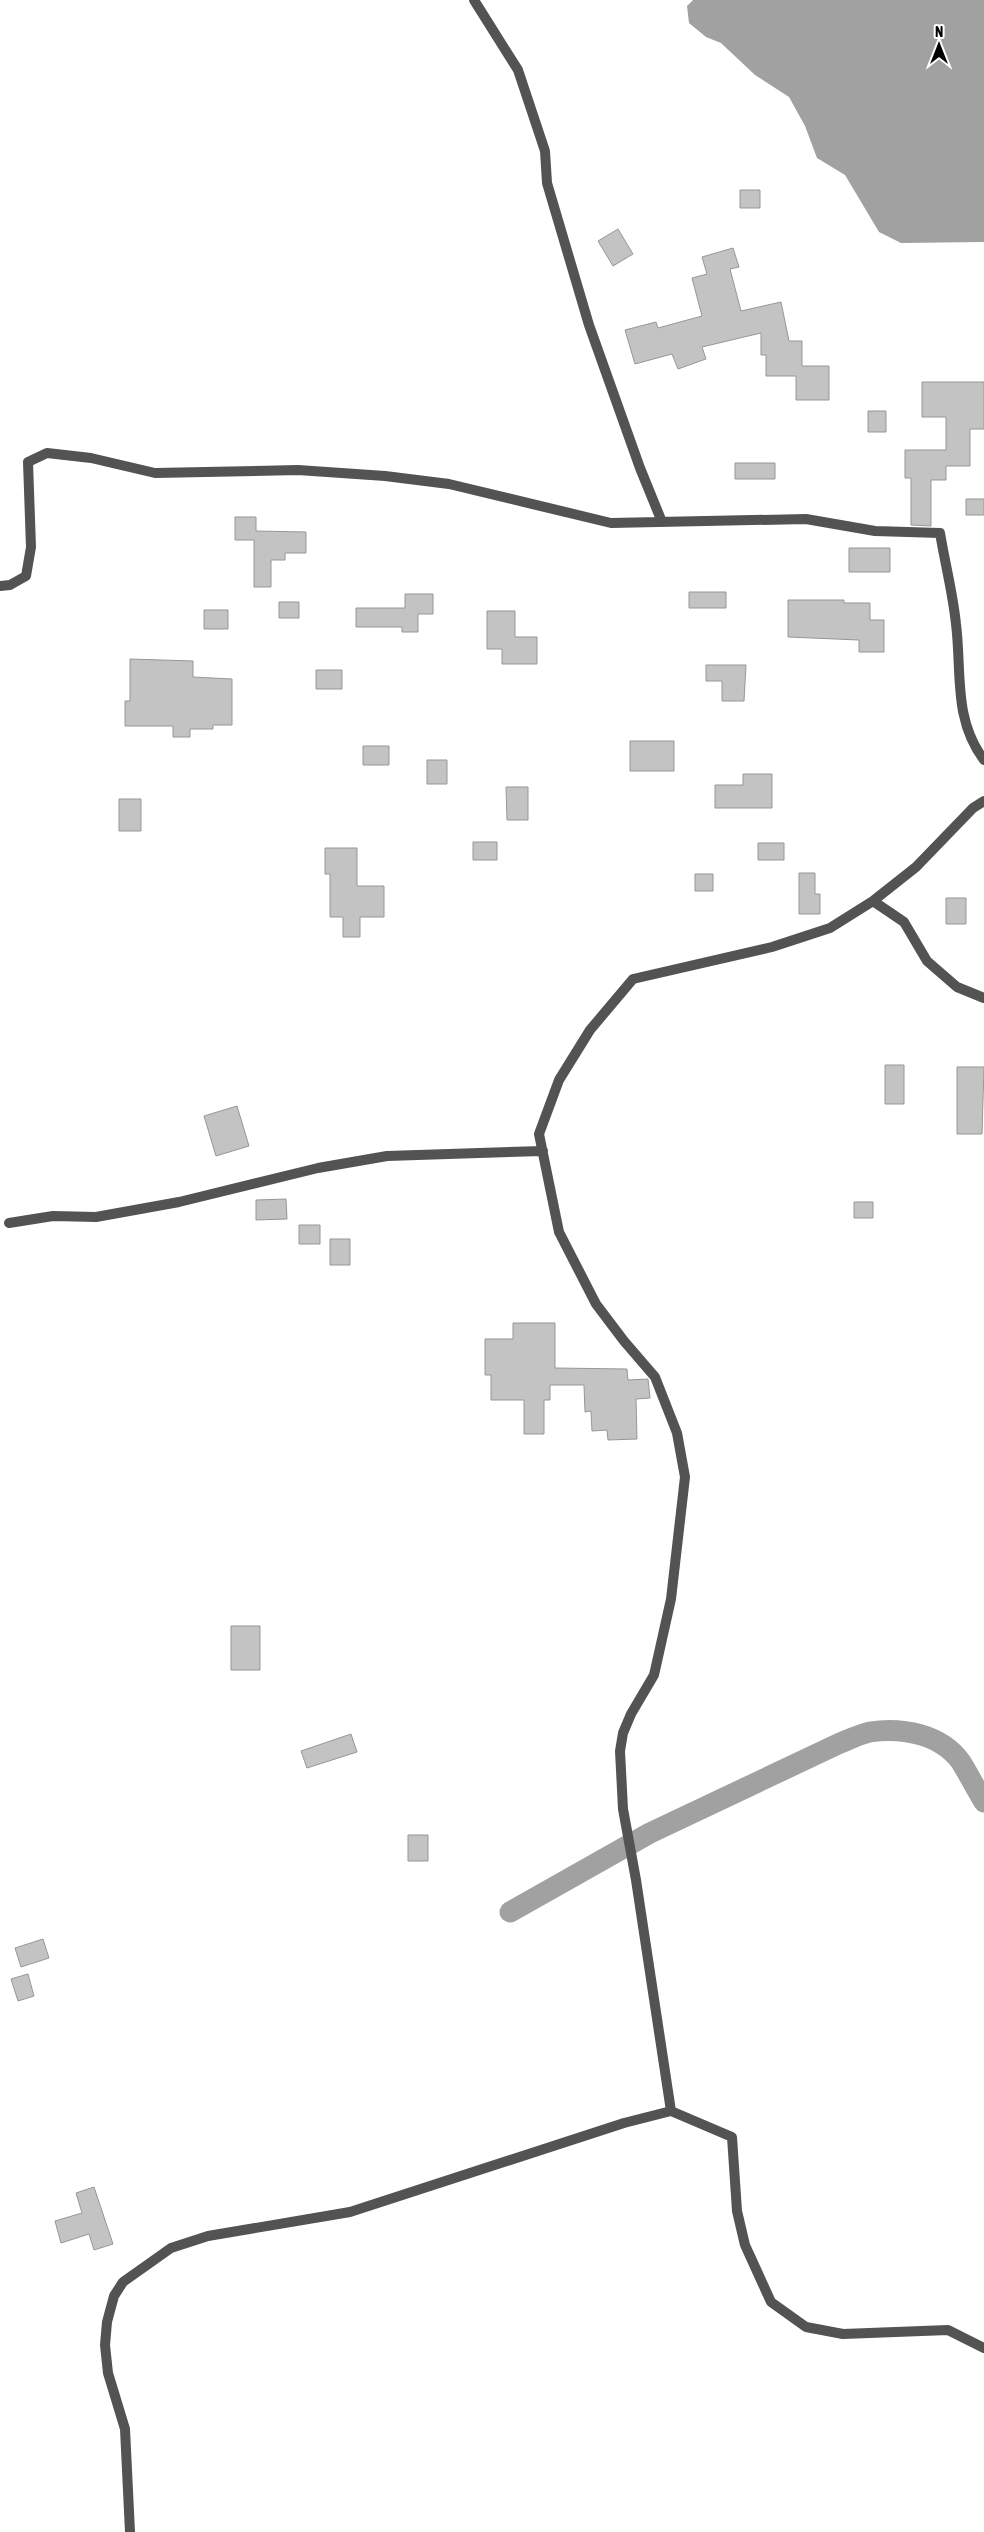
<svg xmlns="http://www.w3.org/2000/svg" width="984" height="2532" viewBox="0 0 984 2532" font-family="'Asap Condensed',sans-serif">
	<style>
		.water { fill: #a1a1a1 }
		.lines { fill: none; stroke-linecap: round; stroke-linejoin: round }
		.canal { stroke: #a1a1a1; stroke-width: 21 }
		.building { fill: #c3c3c3; stroke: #979797 }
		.minor { stroke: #535353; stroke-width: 10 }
	</style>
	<rect width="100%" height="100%" fill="#fff"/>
	<path class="water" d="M693 0H984V242L901 243 879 232 845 175 817 158 805 126 789 97 755 75 721 43 706 37 689 23 687 6Z"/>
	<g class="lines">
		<path class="canal" d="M510 1912 650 1833 838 1744C848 1740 860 1734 870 1732 902 1727 941 1734 961 1762 969 1775 976 1789 984 1802"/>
	</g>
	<path class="building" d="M740 190H760V208H740Z
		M618 229 633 254 613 266 598 241Z
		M733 248 739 267 730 269 741 311 781 302 789 341H802V366H829V400H796V376H766V355H761V333L702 347 706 359 678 369 672 354 635 364 625 330 656 322 658 328 702 316 692 278 707 274 702 257Z
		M922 382H984V429H970V466H946V480H931V526L911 525V478H905V450H946V417H922Z
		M868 411H886V432H868Z
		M735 463H775V479H735Z
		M966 499H984V515H966Z
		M235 517H256V531L306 532V553H285V560H271V587H254V540H235Z
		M849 548H890V572H849Z
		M689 592H726V608H689Z
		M405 594H433V614H418V632H402V627H356V608H405Z
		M788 600H844V603H870V620H884V652H859V640L788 637Z
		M279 602H299V618H279Z
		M204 610H228V629H204Z
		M487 611H515V637H537V664H502V649H487Z
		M130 659 193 661V677L232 679V725H213V729H190V737H173V726H125V701H130Z
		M706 665H746L744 701H722V681H706Z
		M316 670H342V689H316Z
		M630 741H674V771H630Z
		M363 746H389V765H363Z
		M427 760H447V784H427Z
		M743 774H772V808H715V785H743Z
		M506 787H528V820H507Z
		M119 799H141V831H119Z
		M473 842H497V860H473Z
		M758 843H784V860H758Z
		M325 848H357V886H384V917H360V937H343V917H330V874H325Z
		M799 873H815V894H820V914H799Z
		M695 874H713V891H695Z
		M946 898H966V924H946Z
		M885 1065H904V1104H885Z
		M957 1067H984L982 1134H957Z
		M237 1106 249 1146 216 1156 204 1116Z
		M286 1199 287 1219 256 1220V1200Z
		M854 1202H873V1218H854Z
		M299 1225H320V1244H299Z
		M330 1239H350V1265H330Z
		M513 1323H555V1368L627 1369 628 1380 648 1379 650 1398 636 1399 637 1439 608 1440 607 1430 592 1431 591 1411 585 1412 584 1385H550V1400H544V1434H524V1400H491V1375H485V1339H513Z
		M231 1626H260V1670H231Z
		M351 1734 357 1752 307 1768 301 1751Z
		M408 1835H428V1861H408Z
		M43 1939 49 1958 21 1967 15 1948Z
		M28 1974 34 1996 18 2001 11 1979Z
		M94 2187 113 2244 94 2250 89 2234 61 2243 55 2221 82 2213 76 2193Z"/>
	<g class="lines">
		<path class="minor" d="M474 0 518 70 545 151 547 183 589 325 640 468 662 522
			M0 586 10 585 26 576 31 547 28 462 47 453 91 458 155 473 298 470 385 476 449 484 611 523 806 519 875 531 940 533C945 563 953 594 956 624 962 672 953 719 984 760
			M873 901 904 922 927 961 957 987 984 998
			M9 1223 53 1216 96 1217 179 1202 318 1168 387 1156 543 1151
			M671 2111 636 1880 623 1809 620 1751 623 1733 631 1714 654 1675 671 1599 685 1477 677 1433 655 1377 624 1341 596 1304 559 1232 539 1134 559 1080 590 1030 633 979 772 947 830 928 873 901 916 867 973 808 984 801
			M130 2532 125 2429 108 2373 105 2345 107 2322 114 2296 123 2282 171 2248 208 2236 350 2212 624 2123 671 2111 732 2137 737 2211 745 2245 771 2302 806 2327 843 2334 948 2330 984 2348"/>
	</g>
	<g transform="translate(939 45)" stroke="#ffffff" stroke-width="4" paint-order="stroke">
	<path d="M0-4L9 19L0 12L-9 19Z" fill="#000000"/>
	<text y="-8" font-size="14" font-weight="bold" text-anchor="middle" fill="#000000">N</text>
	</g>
</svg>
